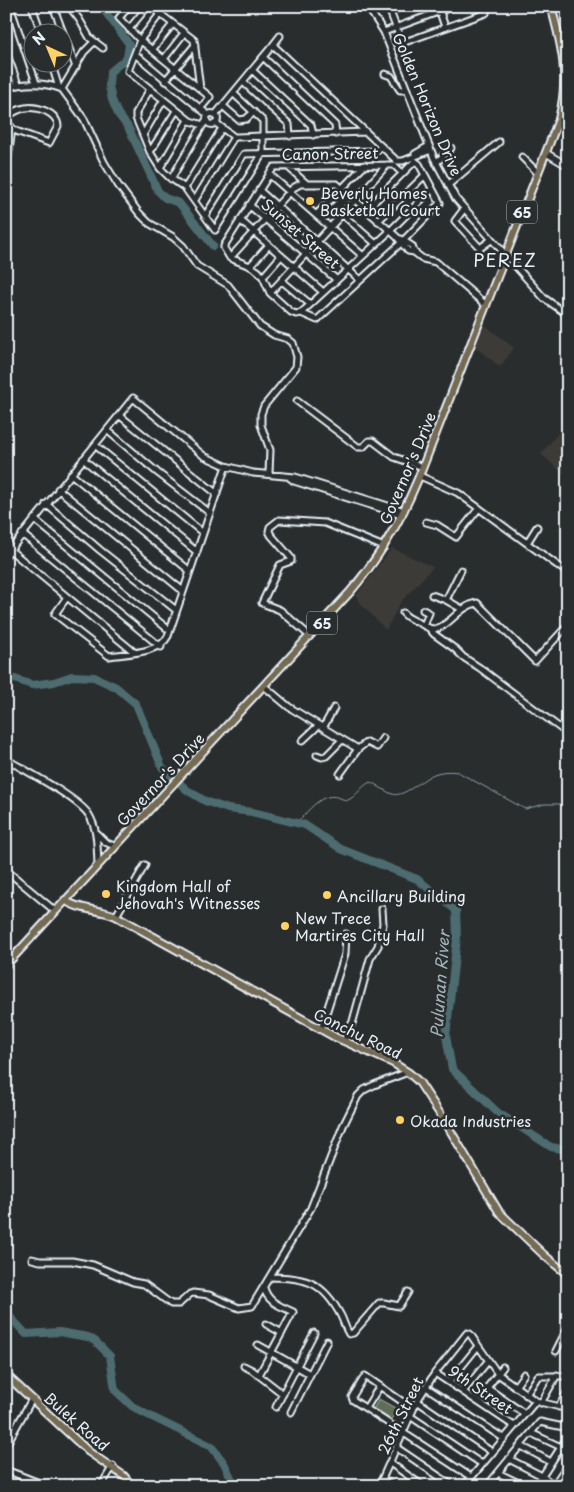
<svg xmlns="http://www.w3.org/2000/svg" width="574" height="1492" viewBox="0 0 574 1492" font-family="'Playpen Sans',sans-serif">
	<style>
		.built { fill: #3d3a39 }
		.green { fill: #5f6e56; stroke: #a4b0a7 }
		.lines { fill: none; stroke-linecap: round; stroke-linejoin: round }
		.stream { stroke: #8ca1a6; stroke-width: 1 }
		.river { stroke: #4e6c70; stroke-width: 8 }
		.minor-casing { stroke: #e8f1f8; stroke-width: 9 }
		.major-casing { stroke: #e8f1f8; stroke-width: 10 }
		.minor { stroke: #2a2d2e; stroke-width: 5 }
		.major { stroke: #746b52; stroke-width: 6 }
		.poi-dot { fill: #ffd166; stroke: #2a2d2e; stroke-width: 2 }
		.labels { text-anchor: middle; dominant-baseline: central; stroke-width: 5; stroke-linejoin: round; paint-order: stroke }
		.shield { fill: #2a2d2e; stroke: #afb6bb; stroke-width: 1 }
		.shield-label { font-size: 14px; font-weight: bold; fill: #e8f1f8 }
		.street-label { font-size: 15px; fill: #e8f1f8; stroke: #2a2d2e }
		.poi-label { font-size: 15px; fill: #e8f1f8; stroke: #2a2d2e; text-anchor: start }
		.water-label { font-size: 16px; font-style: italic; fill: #a3b5bb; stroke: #2a2d2e }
		.quarter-label { font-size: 18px; letter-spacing: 1px; fill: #e8f1f8; stroke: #2a2d2e }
	</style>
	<rect width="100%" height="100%" fill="#2a2d2e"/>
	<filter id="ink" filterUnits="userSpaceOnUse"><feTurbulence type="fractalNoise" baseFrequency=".02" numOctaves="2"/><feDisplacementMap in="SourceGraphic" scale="10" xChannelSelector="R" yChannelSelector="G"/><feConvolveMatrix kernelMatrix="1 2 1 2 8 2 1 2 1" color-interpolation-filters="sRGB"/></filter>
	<g filter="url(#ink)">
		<path class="built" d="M485 325 514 348 500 367 475 347Z
			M568 421V478L541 454Z
			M392 548 433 567 400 603 386 630 361 604 356 596Z"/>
		<path class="green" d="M379 1399 397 1409 391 1420 373 1409Z"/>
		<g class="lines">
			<path class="stream" d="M296 823C312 808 324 787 346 801 358 796 359 788 370 782 378 785 384 791 392 794 404 798 422 779 434 774 442 771 450 771 458 772L525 809 545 804H568"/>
			<path class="river" d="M101 6 129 44 127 58 110 72 109 86 112 100 118 114 128 127 158 191 165 198 179 203 213 246
				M6 673 12 678 32 685 54 682 72 676 94 677 116 687 136 704 162 767 187 790 205 801 228 809 252 812 305 825 341 849 417 879 456 910 457 938 446 1036 452 1069 497 1112 551 1147 568 1150
				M6 1310 11 1318 26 1334 59 1332 88 1337 95 1341 110 1356 115 1390 132 1406 144 1413 211 1446 224 1463 235 1486"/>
			<g class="minor-casing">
				<path id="minor" d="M10 6 36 83
					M32 6 41 32
					M53 6 76 67
					M69 6 79 19 90 38 103 48
					M129 6 119 18 140 40 128 71 190 121 203 125
					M150 6 194 40 200 89
					M367 6 384 32 434 158 456 199 544 298 568 315
					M388 6 402 43 486 13 488 6
					M438 6 445 27
					M390 11 404 6
					M160 14 140 40 210 97 200 109
					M129 29 148 6
					M384 32 454 6
					M273 45 280 36
					M152 50 173 24
					M6 52 18 84
					M135 54 208 115
					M263 57 335 125 336 134
					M164 59 184 33
					M51 62 59 88
					M252 70 311 125 313 135
					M385 74 391 76 400 90 407 89
					M165 81 195 45
					M243 82 289 124 290 136
					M6 88C26 82 43 82 62 89L84 119 104 162 118 185 139 213 149 223 173 237 183 246 197 266 228 285 260 326 274 335 288 339 293 343 297 357 296 367 264 406 261 414V425L270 450 269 473
					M62 89 84 52 94 42
					M150 89 136 113V118L150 152 160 168 169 177 185 188 215 230 263 153V121L234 94
					M223 106 239 120 246 119 254 112
					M206.5 119a5.5 5.5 0 1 1 11 0a5.5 5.5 0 1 1-11 0Z
					M215 115 273 45 397 161H403L431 150
					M6 117C12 113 18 109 25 108 37 106 57 112 58 126L49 143 16 131 12 128 6 174
					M6 121 12 128
					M216 123 234 137H237L365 132
					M143 135 163 101
					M150 152 176 111
					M546 153 568 166
					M415 154 429 146
					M522 157 538 173
					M436 163 451 148
					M288 167 307 184
					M160 168 188 120
					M269 174 363 256
					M171 179 206 120
					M448 185 499 142
					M185 188 222 128
					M259 190 360 280
					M195 200 234 137
					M249 205 337 280
					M464 209 455 221 480 248 491 240
					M342 214 376 244
					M316 215 365 165
					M205 216 244 154 377 151 381 146
					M240 220 323 292
					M378 221 425 175
					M401 239 412 246 414 252 423 259 436 262 486 305
					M230 258 250 266 258 271 263 277 270 293 291 312 296 314 301 313 317 320 401 243 440 203 419 164 415 161 366 210
					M230 258 293 188 300 184H337L397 237 408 251 414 252
					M230 258 224 248V246L274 167 387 165H394L402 173
					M250 266 269 245
					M263 277 281 256
					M282 281 310 304
					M270 293 387 165
					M301 313 390 231 432 189
					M297 401 358 447H363L369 441H373L394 457 423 467
					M119 415 217 494
					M107 430 158 473 210 513
					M95 445 203 533
					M83 459 197 552
					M71 474 190 571
					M420 476 458 493 568 573
					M289 477 294 481 402 515
					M58 489 183 591
					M46 504 100 550 176 610
					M34 519 169 630
					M426 522 437 525 456 537 479 508
					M22 534 161 647
					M527 543 537 527
					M10 550 134 652
					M6 555 133 398 204 456 226 466 253 473 295 477 404 511
					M461 570 446 600 462 609
					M432 595 446 600
					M67 597 55 614 109 656C127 653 159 654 168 636L226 466
					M423 610 429 613 424 625
					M403 613C407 618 413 620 419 623 424 625 429 629 434 629 448 628 459 606 477 603L535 661 568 625
					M429 628 434 634 455 649 463 657 480 668 568 734
					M310 636 280 610 262 603 280 565 291 561V558L271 535 269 531 270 527 279 520 325 523 384 547
					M264 686 289 707 358 749 367 742 377 747 383 738
					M323 728 334 708
					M302 741 319 725
					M317 755 322 757 326 756 342 740
					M6 759C26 771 78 798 89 815 98 830 97 847 98 864
					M340 774 358 749
					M96 833 105 842 114 846
					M6 870 55 911
					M116 916 145 865
					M321 1029 345 954 346 934
					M344 1041 353 1021 370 959 378 946 383 924 382 909
					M32 1259 40 1261H72L93 1265 133 1282 144 1284 171 1304H179L190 1294 193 1293 209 1295 239 1308 252 1306 311 1208 343 1126 358 1096 364 1090 374 1085 408 1072
					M271 1277C307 1277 324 1283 341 1316 344 1322 345 1328 349 1334L353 1333 379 1303H384L399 1306 408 1292
					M266 1324 282 1333
					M258 1345 310 1374
					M556 1351 568 1327
					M244 1366 252 1370 283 1394
					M435 1373 514 1426
					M259 1375 293 1312C281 1306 268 1303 264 1288
					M449 1382 478 1346
					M426 1387 503 1438
					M515 1387 524 1374
					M487 1388 525 1414
					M463 1392 488 1361
					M526 1395 538 1376H568
					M417 1401 492 1452
					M477 1401 503 1367
					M541 1403 557 1375
					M276 1407 314 1333
					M559 1407 568 1390
					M366 1408 380 1386
					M413 1409 365 1376 352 1397 353 1400 471 1477
					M291 1412 327 1341
					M410 1416 482 1464
					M531 1433 561 1447
					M6 1445 32 1399
					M521 1446 551 1462
					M397 1448 453 1486
					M509 1459 542 1476 555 1486
					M390 1463 423 1486
					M6 1470 47 1486
					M498 1473 525 1486
					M382 1479 393 1486
					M554 1485 568 1464
					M101 1486 113 1466
					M379 1486 417 1401 435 1373 467 1333 470 1334 498 1374 536 1401
					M464 1486 536 1401 568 1409
					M487 1486 540 1422 568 1428
					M536 1486 568 1436"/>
			</g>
			<g class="major-casing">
				<path id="major" d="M65 900C77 910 100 909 116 916L335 1037 393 1063 409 1073 419 1082 444 1120 499 1212 544 1255 568 1275
					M6 965 350 592C380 557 401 520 418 479L559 119C570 77 562 46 551 6
					M6 1375 89 1452 124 1476 128 1481V1486"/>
			</g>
			<use href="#minor" class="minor"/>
			<use href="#major" class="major"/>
		</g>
	</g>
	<g class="poi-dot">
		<circle cx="310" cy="201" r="5"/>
		<circle cx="106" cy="894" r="5"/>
		<circle cx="327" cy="895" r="5"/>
		<circle cx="285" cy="926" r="5"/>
		<circle cx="400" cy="1120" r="5"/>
	</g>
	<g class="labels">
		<g class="shield">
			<rect x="507" y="200.5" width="30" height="23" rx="4"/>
			<rect x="307" y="611.5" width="30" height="23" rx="4"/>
		</g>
		<g class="shield-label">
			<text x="522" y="212">65</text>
			<text x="322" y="623">65</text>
		</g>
		<g class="street-label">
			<text transform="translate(428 104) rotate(67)">Golden Horizon Drive</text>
			<text transform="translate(330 153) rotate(-1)">Canon Street</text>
			<text transform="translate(301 233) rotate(41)">Sunset Street</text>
			<text transform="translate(407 468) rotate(-67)">Governor's Drive</text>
			<text transform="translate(160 779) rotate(-47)">Governor's Drive</text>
			<text transform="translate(358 1033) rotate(26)">Conchu Road</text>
			<text transform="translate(481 1389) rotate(34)">9th Street</text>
			<text transform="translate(400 1415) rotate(-64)">26th Street</text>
			<text transform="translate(77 1421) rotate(41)">Bulek Road</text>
		</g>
		<g class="poi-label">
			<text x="320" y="192">Beverly Homes<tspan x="320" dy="17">Basketball Court</tspan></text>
			<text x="116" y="885">Kingdom Hall of<tspan x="116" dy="17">Jehovah's Witnesses</tspan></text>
			<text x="337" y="895">Ancillary Building</text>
			<text x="295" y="917">New Trece<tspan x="295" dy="17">Martires City Hall</tspan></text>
			<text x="410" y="1120">Okada Industries</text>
		</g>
		<g class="water-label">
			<text transform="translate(439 984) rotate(-86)">Pulunan River</text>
		</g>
		<g class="quarter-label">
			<text x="505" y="259">PEREZ</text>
		</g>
	</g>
	<rect width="574" height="1492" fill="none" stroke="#2a2d2e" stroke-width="25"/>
	<rect x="12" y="12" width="549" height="1467" fill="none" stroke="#e8f1f8" stroke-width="2" filter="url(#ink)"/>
	<g transform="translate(48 48) rotate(316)"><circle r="24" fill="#2a2d2e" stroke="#767b7f"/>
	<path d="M0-4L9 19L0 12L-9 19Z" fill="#ffd166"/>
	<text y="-8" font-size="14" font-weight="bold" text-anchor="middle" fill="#e8f1f8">N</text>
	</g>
</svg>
